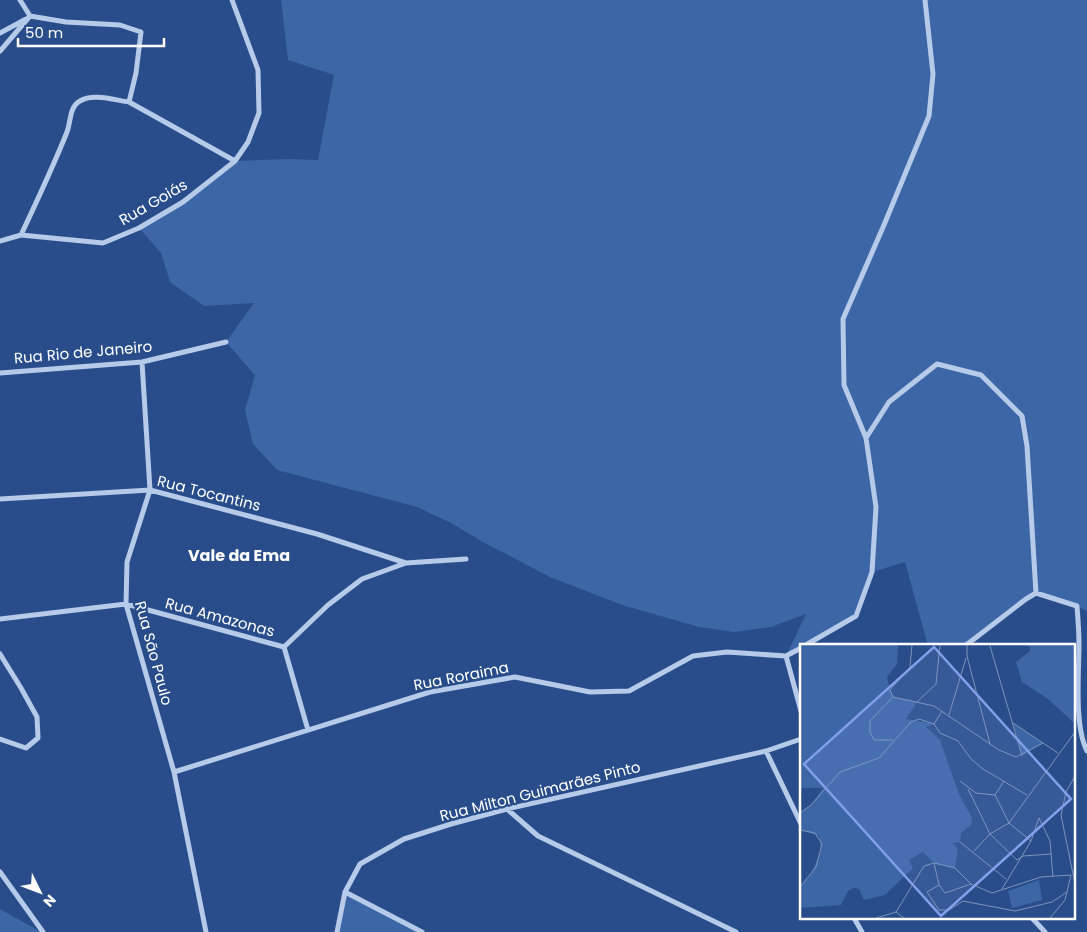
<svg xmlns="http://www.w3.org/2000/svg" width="1087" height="932" viewBox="0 0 1087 932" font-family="Poppins,sans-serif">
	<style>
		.green { fill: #3c66a6 }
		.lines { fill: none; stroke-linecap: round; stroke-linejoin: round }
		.street { stroke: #b6cae9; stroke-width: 5 }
		.labels { text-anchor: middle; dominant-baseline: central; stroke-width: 4.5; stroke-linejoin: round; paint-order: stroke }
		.street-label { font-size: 15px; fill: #fff; stroke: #284d8a }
		.neighbourhood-label { font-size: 16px; font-weight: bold; fill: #fff; stroke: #284d8a }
		.inset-road { fill: none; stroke: #7e94b9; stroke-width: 1 }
		.view { fill: #839eea; fill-opacity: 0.15; stroke: #839eea; stroke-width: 2.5 }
		.inset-edge { fill: none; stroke: #fff; stroke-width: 2.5 }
	</style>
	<rect width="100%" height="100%" fill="#284d8a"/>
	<path class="green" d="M281 0H1087V611L1077 606 1036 593 965 646H928L905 562 872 572 856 616 786 656 806 614 771 627 734 632 699 627 622 605 550 577 483 542 451 523 417 507 277 470 253 444 245 410 255 375 226 342 254 303 204 306 170 282 161 253 139 228 183 202 235 161 289 159 318 160 334 75 288 60Z
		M345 892 422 932H337Z
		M0 909 41 932H0Z"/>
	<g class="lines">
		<path class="street" d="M20 0 30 16
			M0 33 26 19
			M0 51 30 16
			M129 102 235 161
			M21 235 103 243 139 228 183 202 235 161 248 142 259 113 258 70 232 0
			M0 241 21 235C37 201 53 167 67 132 71 122 69 107 80 101 93 93 114 100 129 102L136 73 141 32 120 25 66 22 30 16
			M142 362 150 490 127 562 126 604 174 772 206 932
			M0 373 142 362 226 342
			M866 438 889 402 937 364 981 375 1022 416 1027 446 1036 593
			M0 499 150 490 317 534 406 563
			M0 619 126 604 284 647
			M804 646 856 616 872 572 876 507 866 438 844 385 843 319 884 225 929 116 933 74 925 0
			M965 646 1026 599 1036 593 1077 606C1078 619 1079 632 1079 644 1079 673 1074 726 1087 751
			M0 654 21 688 37 717 38 738 26 748 0 739
			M786 656 801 648
			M308 730 284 647 328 605 362 579 406 563 466 559
			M766 751 801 824
			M174 772 430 692 515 677 590 692 629 691 693 656 727 652 786 656 801 711
			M507 809 538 836 736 932
			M0 872 43 932
			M345 892 422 932
			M854 918 862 932
			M1032 918 1045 932
			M337 932 345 892 360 864 404 839 451 824 507 809 766 751 801 739"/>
	</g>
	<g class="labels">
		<g class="street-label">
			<text transform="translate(153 202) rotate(-30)">Rua Goiás</text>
			<text transform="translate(83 352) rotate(-5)">Rua Rio de Janeiro</text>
			<text transform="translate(209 493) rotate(14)">Rua Tocantins</text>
			<text transform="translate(220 617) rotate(15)">Rua Amazonas</text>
			<text transform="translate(154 653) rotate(75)">Rua São Paulo</text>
			<text transform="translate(461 676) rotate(-11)">Rua Roraima</text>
			<text transform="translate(540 791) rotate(-14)">Rua Milton Guimarães Pinto</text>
		</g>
		<g class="neighbourhood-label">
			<text x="239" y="555">Vale da Ema</text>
		</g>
	</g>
	<g transform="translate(800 644)">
		<rect width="275" height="275" fill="#284d8a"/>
		<path d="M0 1H98L97 20 87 33 90 46 93 53 117 58 106 75 134 80 126 83 140 96 159 150 172 174 171 181 161 189 160 198 152 199 158 205 155 224 134 219 123 208 109 216 113 224 85 251 64 256 59 245 54 244 48 247 41 261 0 264V243L9 233 21 207 19 192 0 186V169L11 161 23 144H0ZM224 1H275L274 79 248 55 222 38 216 18 230 7V3ZM213 79 243 99 222 112ZM239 236 242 256 212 264 208 247Z" fill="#3c66a6"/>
		<path class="inset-road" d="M112 1 110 23 90 46 93 53 134 62 199 106 216 113 243 99M167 1V12L190 100M190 2 222 112M117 58 136 40 140 1M142 67 134 80 140 89 158 97 171 115 183 125 227 151M149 71 166 14M213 79 258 109M93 96H74L70 88V77L93 53M275 132 266 148 261 171 275 240M160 137 176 149 195 151 204 137M168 145 190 190 217 216 223 212 251 210M195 151 209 179 231 197M0 169 11 161 40 128 79 114 111 78 119 75 134 80M0 186 15 189 22 200 16 223 0 243M160 198 206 235M174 207 190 190 209 179 275 88M134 219 139 241M202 245 231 197 239 174 250 197 253 233M139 266 127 248 139 241 145 249 171 240 192 249 241 233 271 231 265 256 250 274M139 266H149L163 257 215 267 252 258 267 248M96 268 124 222 134 219 155 224 171 240M76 274 96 268 104 274"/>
		<path class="view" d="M134 3 271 155 141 272 4 120Z"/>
		<rect width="275" height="275" class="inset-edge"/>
	</g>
	<g transform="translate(40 892) rotate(132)" stroke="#284d8a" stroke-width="4" paint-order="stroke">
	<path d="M0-4L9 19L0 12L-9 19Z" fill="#ffffff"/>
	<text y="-8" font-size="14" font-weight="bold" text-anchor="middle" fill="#ffffff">N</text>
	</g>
	<path d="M18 38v8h146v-8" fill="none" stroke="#ffffff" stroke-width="2.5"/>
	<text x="25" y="38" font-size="15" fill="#ffffff" stroke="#284d8a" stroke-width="4" paint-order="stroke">50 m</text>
</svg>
